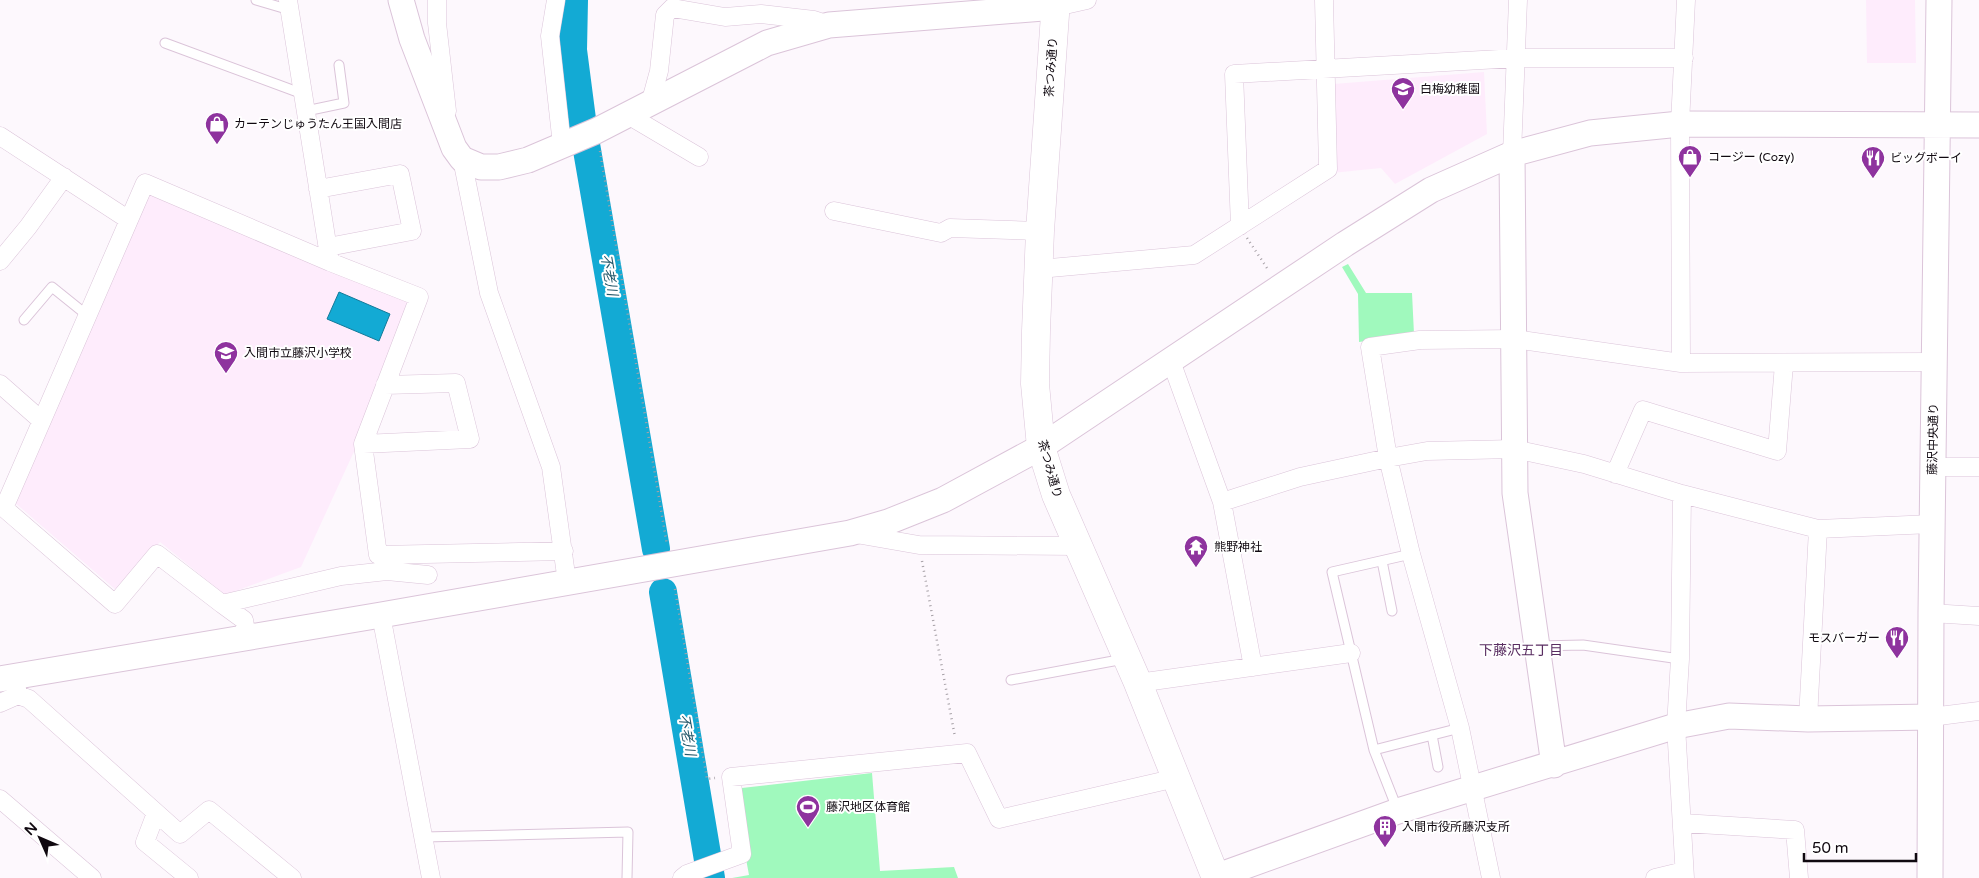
<svg xmlns="http://www.w3.org/2000/svg" width="1979" height="878" viewBox="0 0 1979 878" font-family="'Varela Round','Noto Sans JP',sans-serif">
	<style>
		.built { fill: #feecfc }
		.green { fill: #a0f9bd }
		.water { fill: #13aad4; stroke: #127a99 }
		.lines { fill: none; stroke-linecap: round; stroke-linejoin: round }
		.river { stroke: #13aad4; stroke-width: 28 }
		.lane-casing { stroke: #dbc4d9; stroke-width: 11 }
		.street-casing { stroke: #dbc4d9; stroke-width: 19 }
		.secondary-casing { stroke: #dbc4d9; stroke-width: 27 }
		.primary-casing { stroke: #dbc4d9; stroke-width: 29 }
		.path { stroke: #a7a1a7; stroke-width: 2.5; stroke-dasharray: 1 4; stroke-linecap: butt }
		.lane { stroke: #fff; stroke-width: 9 }
		.street { stroke: #fff; stroke-width: 18 }
		.secondary { stroke: #fff; stroke-width: 25 }
		.primary { stroke: #fff; stroke-width: 28 }
		.labels { text-anchor: middle; dominant-baseline: central; stroke-width: 4; stroke-linejoin: round; paint-order: stroke }
		.street-label { font-size: 12px; fill: #100910; stroke: #fff }
		.poi-label { font-size: 12px; fill: #100910; stroke: #fff; text-anchor: start }
		.water-label { font-size: 14px; font-style: italic; fill: #25596b; stroke: #fff }
		.neighbourhood-label { font-size: 14px; fill: #592d61; stroke: #fff }
	</style>
	<rect width="100%" height="100%" fill="#fdf8fd"/>
	<path class="built" d="M1866 0H1915L1916 63H1867Z
		M1484 72 1487 134 1395 184 1381 168 1322 174 1321 85Z
		M150 190 410 303 357 445 301 567 225 595 160 542 117 591 14 502Z"/>
	<path class="green" d="M1348 264 1366 293H1412L1414 334 1359 342 1358 294 1342 267Z
		M872 773 880 871 954 867 958 878H732L749 875 733 789Z"/>
	<path class="water" d="M339 292 390 314 379 341 327 319Z"/>
	<g class="lines">
		<path class="river" d="M574 0 573 50 583 127 656 549
			M663 592 711 878"/>
		<g class="lane-casing">
			<path id="lane" d="M256 0 290 10
				M165 43 303 94
				M306 111 344 103 339 65
				M24 320 52 287 88 316
				M1382 561 1392 611
				M1538 646 1583 645 1680 659
				M1011 680 1124 659
				M1432 735 1438 767
				M1374 750 1460 728
				M1398 811 1374 750 1332 572 1411 554
				M424 837 628 832 627 878"/>
		</g>
		<g class="street-casing">
			<path id="street" d="M288 0 330 262
				M437 0V23L447 111
				M556 0 550 36 562 145
				M1056 7 1087 0
				M650 104 659 71 665 15 672 8 725 17 761 14 814 20 826 24
				M628 115 699 157
				M0 136 129 220
				M1512 154 1518 0
				M462 159 489 293 551 467 567 582
				M318 189 400 174 412 231 328 247
				M834 211 941 233 950 228 1040 231
				M1240 226 1234 74 1517 58H1684
				M0 261 28 227 64 177
				M1039 269 1194 255 1328 169 1324 0
				M1171 361 1222 502 1253 667
				M1681 363 1680 124 1686 0
				M0 384 42 421
				M363 444 470 439 456 383 385 385
				M1933 467H1979
				M1615 474 1643 410 1777 451 1784 364
				M1682 494 1680 659 1676 726 1685 878
				M1222 502 1300 477 1388 458 1427 451 1514 449 1584 464 1682 494 1818 529 1932 524
				M856 534 919 545 1077 546
				M428 575 387 571 341 576 222 604 157 554 115 604 4 508 145 183 330 262 419 297 363 444 378 555 564 551
				M222 604 244 620 247 638
				M1931 613 1979 616
				M381 615 431 878
				M1138 683 1351 653
				M18 695 29 699 180 834 209 810 292 878
				M0 703 18 695 16 683
				M1931 717 1979 711
				M1808 719 1818 529
				M0 799 92 878
				M156 813 145 842 189 878
				M1683 823 1795 830 1799 878
				M682 878 687 874 742 854 731 777 967 753 999 819 1176 778
				M1491 878 1460 728 1411 554 1388 458 1370 347 1420 340 1514 339 1681 363 1934 362
				M1655 878 1684 871"/>
		</g>
		<g class="secondary-casing">
			<path id="secondary" d="M401 0 412 39 454 148 462 159 481 167H499L528 160 596 131 767 43 829 25 1056 7
				M1512 154 1515 493 1554 765
				M0 679 381 615 850 533 888 522 943 500 1041 447 1345 244 1431 190 1512 154 1590 133 1680 124 1979 125
				M1215 877 1398 811 1676 726 1729 716 1808 719 1931 717
				M1930 878 1931 613 1939 0"/>
		</g>
		<g class="primary-casing">
			<path id="primary" d="M1056 0 1040 231 1036 331 1035 384 1041 447 1056 495 1138 683 1216 878"/>
		</g>
		<path class="path" d="M600 151 667 545
			M1247 238 1269 271
			M922 561 955 737
			M675 589 707 779 715 778"/>
		<use href="#lane" class="lane"/>
		<use href="#street" class="street"/>
		<use href="#secondary" class="secondary"/>
		<use href="#primary" class="primary"/>
	</g>
	<defs>
		<g id="school-pin" transform="scale(1.25)"><path d="M0 17L-7.5 6A9.5 9.5 0 1 1 7.5 6Z" fill="#8e339e" stroke="#fff"/><path d="M0-5L7-2L0 1L-7-2ZM-4 1L0 2.5L4 1V4Q0 6-4 4Z" fill="#fff"/></g>
		<g id="shop-pin" transform="scale(1.25)"><path d="M0 17L-7.5 6A9.5 9.5 0 1 1 7.5 6Z" fill="#8e339e" stroke="#fff"/><path d="M-5-2.5h2.3a2.7 3.5 0 0 1 5.4 0H5L5.5 6h-11ZM-1.5-2.5h3a1.5 2.3 0 0 0-3 0Z" fill="#fff"/></g>
		<g id="restaurant-pin" transform="scale(1.25)"><path d="M0 17L-7.5 6A9.5 9.5 0 1 1 7.5 6Z" fill="#8e339e" stroke="#fff"/><path d="M-5-6h1v4h1v-4h1v4h1v-4h1v5L-1.5 .5V6h-2V.5L-5-1ZM5-6V6H3V1.5H1.5Q1.5-4 5-6Z" fill="#fff"/></g>
		<g id="temple-pin" transform="scale(1.25)"><path d="M0 17L-7.5 6A9.5 9.5 0 1 1 7.5 6Z" fill="#8e339e" stroke="#fff"/><path d="M0-6L5-2H3V0L6.5 2.5H4V6H1.5V3h-3V6H-4V2.5H-6.5L-3 0V-2H-5Z" fill="#fff"/></g>
		<g id="stadium-pin" transform="scale(1.25)"><path d="M0 17L-7.5 6A9.5 9.5 0 1 1 7.5 6Z" fill="#8e339e" stroke="#fff"/><path d="M0-5a6.5 5 0 1 0 0 10a6.5 5 0 1 0 0-10ZM-3.5-1.8h7v3.6h-7Z" fill="#fff"/></g>
		<g id="building-pin" transform="scale(1.25)"><path d="M0 17L-7.5 6A9.5 9.5 0 1 1 7.5 6Z" fill="#8e339e" stroke="#fff"/><path d="M-4-6H4V6H1V3H-1V6H-4ZM-2.5-4.3h1.7v1.8h-1.7ZM.8-4.3h1.7v1.8H.8ZM-2.5-1h1.7V.8h-1.7ZM.8-1h1.7V.8H.8Z" fill="#fff"/></g>
	</defs>
	<g fill-rule="evenodd">
		<use href="#school-pin" x="1403" y="89"/>
		<use href="#shop-pin" x="217" y="124"/>
		<use href="#shop-pin" x="1690" y="157"/>
		<use href="#restaurant-pin" x="1873" y="158"/>
		<use href="#school-pin" x="226" y="353"/>
		<use href="#temple-pin" x="1196" y="547"/>
		<use href="#restaurant-pin" x="1897" y="638"/>
		<use href="#stadium-pin" x="808" y="807"/>
		<use href="#building-pin" x="1385" y="827"/>
	</g>
	<g class="labels">
		<g class="street-label">
			<text transform="translate(1051 67) rotate(-86)">茶つみ通り</text>
			<text transform="translate(1933 439) rotate(-89)">藤沢中央通り</text>
			<text transform="translate(1050 469) rotate(74)">茶つみ通り</text>
		</g>
		<g class="poi-label">
			<text x="1420" y="89">白梅幼稚園</text>
			<text x="234" y="124">カーテンじゅうたん王国入間店</text>
			<text x="1708" y="157">コージー (Cozy)</text>
			<text x="1890" y="158">ビッグボーイ</text>
			<text x="244" y="353">入間市立藤沢小学校</text>
			<text x="1214" y="547">熊野神社</text>
			<text x="1880" y="638" text-anchor="end">モスバーガー</text>
			<text x="826" y="807">藤沢地区体育館</text>
			<text x="1402" y="827">入間市役所藤沢支所</text>
		</g>
		<g class="water-label">
			<text transform="translate(609 275) rotate(80)">不老川</text>
			<text transform="translate(687 735) rotate(80)">不老川</text>
		</g>
		<g class="neighbourhood-label">
			<text x="1521" y="650">下藤沢五丁目</text>
		</g>
	</g>
	<g transform="translate(40 838) rotate(315)" stroke="#ffffff" stroke-width="4" paint-order="stroke">
	<path d="M0-4L9 19L0 12L-9 19Z" fill="#100910"/>
	<text y="-8" font-size="14" font-weight="bold" text-anchor="middle" fill="#100910">N</text>
	</g>
	<path d="M1804 853v8h112v-8" fill="none" stroke="#100910" stroke-width="2.5"/>
	<text x="1812" y="853" font-size="15" fill="#100910" stroke="#ffffff" stroke-width="4" paint-order="stroke">50 m</text>
</svg>
